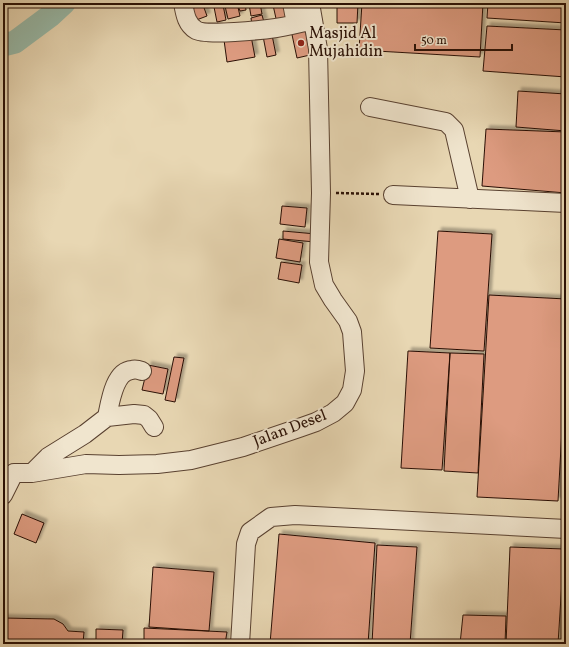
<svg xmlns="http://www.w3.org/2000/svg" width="569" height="647" viewBox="0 0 569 647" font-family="Vollkorn,serif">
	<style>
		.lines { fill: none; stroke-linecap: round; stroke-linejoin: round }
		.river { stroke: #98baa9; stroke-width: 23 }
		.building { fill: #dd9b80; stroke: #290f04; filter: url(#shadow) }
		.minor-casing { stroke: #594130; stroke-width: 20 }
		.path { stroke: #290f04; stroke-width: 2.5; stroke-dasharray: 3 2; stroke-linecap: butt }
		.minor { stroke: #f0e5ce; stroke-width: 18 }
		.poi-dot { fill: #8f2418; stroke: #f0e5ce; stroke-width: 1.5 }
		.labels { text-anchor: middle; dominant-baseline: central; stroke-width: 4; stroke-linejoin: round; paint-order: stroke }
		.poi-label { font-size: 16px; fill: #290f04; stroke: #f0e5ce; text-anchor: start }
		.street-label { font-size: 16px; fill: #290f04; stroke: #f0e5ce }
	</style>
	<defs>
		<filter id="shadow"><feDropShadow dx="3.5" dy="-3.5" stdDeviation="1" flood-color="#0004"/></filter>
	</defs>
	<rect width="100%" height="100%" fill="#e8d7b3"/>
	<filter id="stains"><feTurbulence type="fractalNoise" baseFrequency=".005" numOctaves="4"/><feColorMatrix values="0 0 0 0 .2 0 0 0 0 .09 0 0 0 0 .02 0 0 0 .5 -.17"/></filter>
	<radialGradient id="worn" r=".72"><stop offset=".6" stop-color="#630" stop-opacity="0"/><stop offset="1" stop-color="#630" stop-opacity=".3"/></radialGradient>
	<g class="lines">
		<path class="river" d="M3 45 15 42 50 16 64 3"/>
	</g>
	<path class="building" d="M237 3 240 16 228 19 225 6Z
		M237 3H245L246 10 240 11Z
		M260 3 262 14 251 16 249 4Z
		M282 3H288L292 19 277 23 273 5Z
		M337 3H358L357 23H337Z
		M362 3H483L480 57 359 50Z
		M488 3H566V23L487 18Z
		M203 5 207 16 191 22 187 10Z
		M223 5 226 20 217 22 214 7Z
		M262 15 264 22 252 25 251 18Z
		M487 26 566 30V77L483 71Z
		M305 28 310 55 297 58 291 30Z
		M272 35 276 55 267 57 263 36Z
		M251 36 255 57 227 62 224 40Z
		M518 91 566 94V131L516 127Z
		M486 129 566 132V193L482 186Z
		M282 206 307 208 305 227 280 224Z
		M283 231 316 234 315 242 283 239Z
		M438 231 492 234 484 351 430 348Z
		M279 239 303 243 300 262 276 258Z
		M281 262 302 265 299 283 278 279Z
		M489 295 566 299V357L558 501 477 497Z
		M408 351 450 353 442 470 401 468Z
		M450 353 484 354 478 473 444 471Z
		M174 357 184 358 175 402 165 400Z
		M148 365 168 369 163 394 142 390Z
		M22 514 44 523 36 543 14 534Z
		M279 534 375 543 368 644H270Z
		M377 545 417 547 410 644H372Z
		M510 547 564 549 558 644H506Z
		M153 567 214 572 209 631 149 627Z
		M463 615 506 616 505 644H460Z
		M3 618 54 619 63 624 68 631 84 632 83 643H96V629L123 630 122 644H3Z
		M144 628 227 632 225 644H144Z"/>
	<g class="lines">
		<g class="minor-casing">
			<path id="minor" d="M183 3C185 13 186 24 196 30 205 36 263 30 276 28 288 26 301 23 313 20
				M292 3 296 24
				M370 107 446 122 454 130 470 199
				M393 195 566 203
				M107 417C110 403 114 371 132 370 135 369 139 370 142 371
				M32 473 48 457 85 434 107 417 134 414 144 415 149 419 154 427
				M3 495 14 473H32L86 464 119 465 157 464 191 460 243 447 299 428 316 422 333 413 345 403 352 390 355 371 352 332 348 321 333 300 324 285 319 262 321 193 318 49 310 3
				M240 644 246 544 250 532 271 517 295 515 566 529"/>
		</g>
		<path class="path" d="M336 193 379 194"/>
		<use href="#minor" class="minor"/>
	</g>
	<circle class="poi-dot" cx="301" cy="43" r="4"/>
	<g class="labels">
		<g class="poi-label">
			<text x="309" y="34">Masjid Al<tspan x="309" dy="18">Mujahidin</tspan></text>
		</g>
		<g class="street-label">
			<text transform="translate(290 429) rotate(-21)">Jalan Desel</text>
		</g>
	</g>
	<rect width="569" height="647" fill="none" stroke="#e8d7b3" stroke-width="16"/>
	<rect x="4" y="4" width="561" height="639" fill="none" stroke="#290f04" stroke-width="2"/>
	<rect x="8" y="8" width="553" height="631" fill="none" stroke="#290f04"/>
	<path d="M415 44v6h97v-6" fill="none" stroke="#290f04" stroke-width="2"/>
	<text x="421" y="44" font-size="12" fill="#290f04" stroke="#f0e5ce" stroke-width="3" paint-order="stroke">50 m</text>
	<rect width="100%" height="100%" filter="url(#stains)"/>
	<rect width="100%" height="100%" fill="url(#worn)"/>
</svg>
